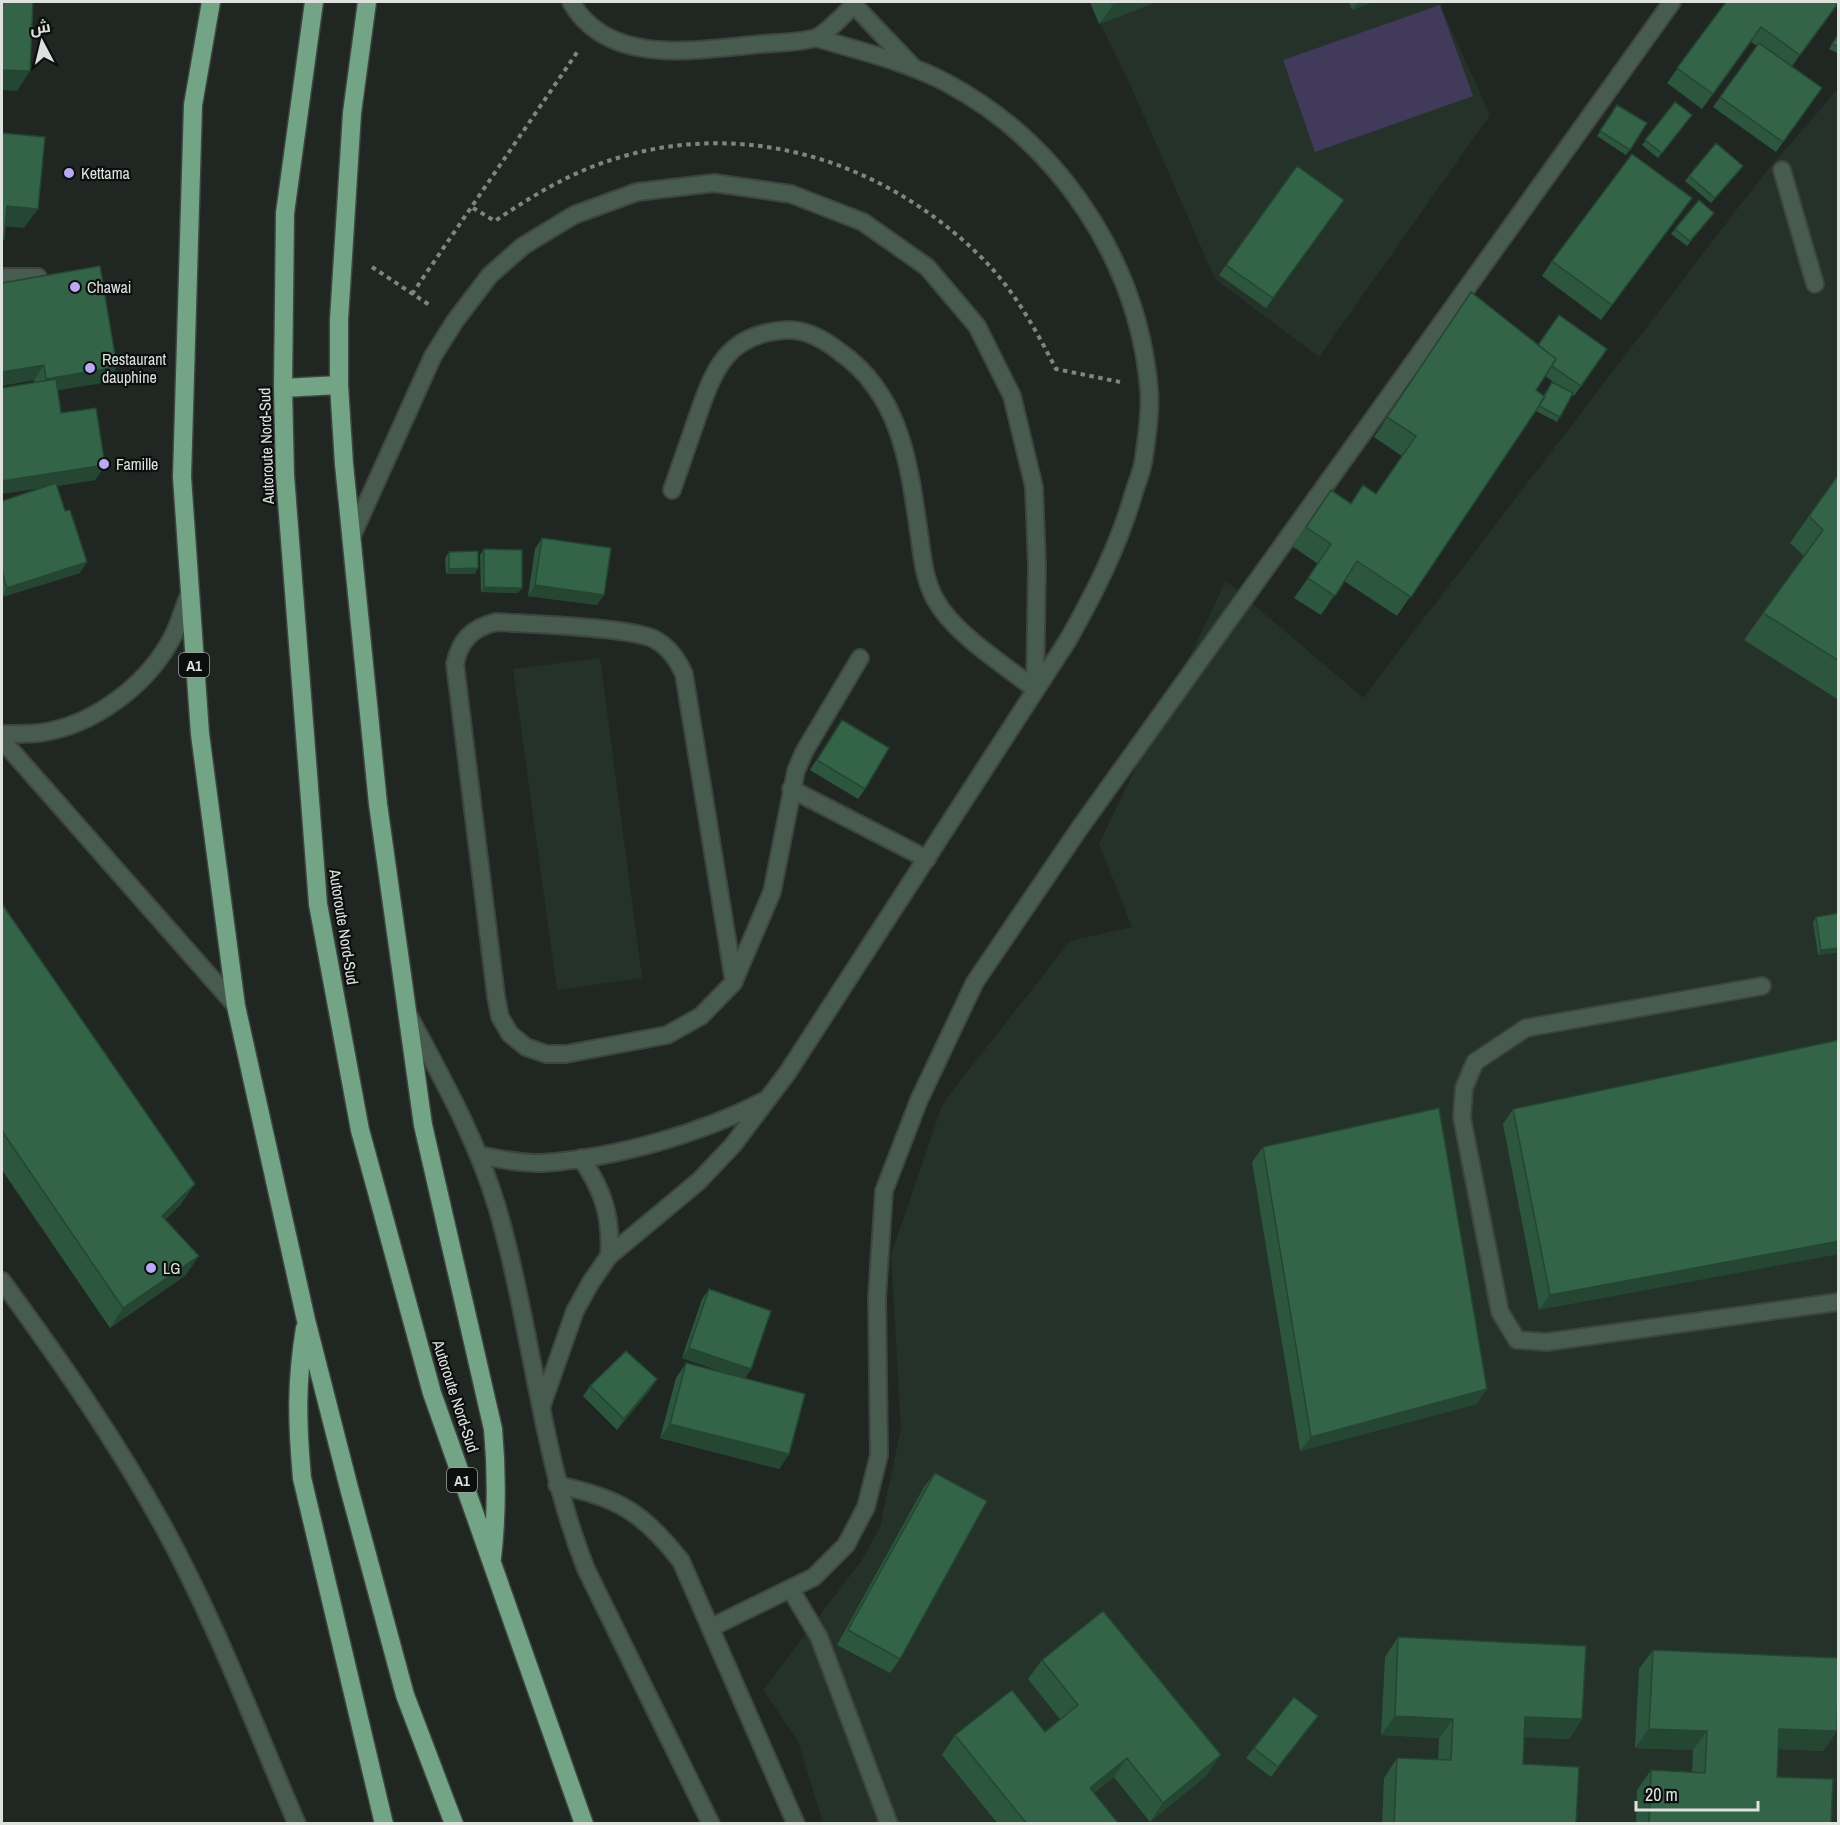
<svg xmlns="http://www.w3.org/2000/svg" width="1840" height="1825" viewBox="0 0 1840 1825" font-family="'Archivo Narrow',Cairo,sans-serif">
	<style>
		.built { fill: #253229 }
		.green { fill: #413a5a }
		.lines { fill: none; stroke-linecap: round; stroke-linejoin: round }
		.service-casing { stroke: #3e4540; stroke-width: 20 }
		.minor-casing { stroke: #3e4540; stroke-width: 20 }
		.tertiary-casing { stroke: #3e4540; stroke-width: 20 }
		.motorway-casing { stroke: #3e4540; stroke-width: 21 }
		.path { stroke: #7f8581; stroke-width: 4; stroke-dasharray: 4.5 4.5; stroke-linecap: butt }
		.service { stroke: #475b4e; stroke-width: 16 }
		.minor { stroke: #475b4e; stroke-width: 16 }
		.tertiary { stroke: #475b4e; stroke-width: 16 }
		.motorway { stroke: #72a485; stroke-width: 18 }
		.wall { fill: #2c563d; fill-rule: evenodd }
		.shaded-wall { fill: #244632 }
		.building { fill: #336447; stroke: #244632; stroke-width: 1.5 }
		.poi-dot { fill: #baaaf6; stroke: #0c0f0d; stroke-width: 2 }
		.labels { text-anchor: middle; dominant-baseline: central; stroke-width: 4.5; stroke-linejoin: round; paint-order: stroke }
		.shield { fill: #0c0f0d; stroke: #9ea3a0; stroke-width: 1.5 }
		.shield-label { font-size: 15px; font-weight: bold; fill: #dde2df }
		.poi-label { font-size: 16px; fill: #dde2df; stroke: #0c0f0d; text-anchor: start }
		.street-label { font-size: 16px; fill: #dde2df; stroke: #0c0f0d }
	</style>
	<rect width="100%" height="100%" fill="#202722"/>
	<path class="built" d="M1090 2H1450L1440 5 1490 115 1319 357 1215 279 1133 91Z
		M1838 89V1823H823L798 1741 763 1690 862 1560 880 1527 901 1429 891 1255 943 1103 1070 941 1132 927 1099 844 1226 581 1363 698 1764 174Z
		M600 658 642 978 557 990 513 669Z"/>
	<path class="green" d="M1440 5 1473 96 1315 152 1283 60Z"/>
	<g class="lines">
		<g class="service-casing">
			<path id="service" d="M1782 170 1815 284
				M672 490C680 467 688 444 696 421 713 371 726 333 787 330 807 329 825 340 840 352 901 395 909 464 919 533 922 555 924 579 935 599 954 634 1003 664 1035 689
				M352 536 433 356 455 321 490 275 523 246 574 215 637 192 714 183 791 194 863 222 927 267 977 326 1012 396 1034 487 1037 566 1035 689
				M496 622C529 624 629 627 654 639 669 647 677 659 684 674L734 982 701 1016 667 1035 566 1054H546L526 1047 510 1034 500 1017 496 996 455 664C460 640 472 628 496 622Z
				M791 789 927 859
				M734 981 772 892 796 771 804 752 860 658
				M1762 986 1526 1028 1475 1062 1464 1088 1462 1118 1500 1312 1517 1340 1547 1342 1838 1302
				M791 1590 819 1637 889 1824"/>
		</g>
		<g class="minor-casing">
			<path id="minor" d="M571 2C607 65 690 51 751 45 771 42 795 44 815 38 823 36 851 9 855 2
				M854 5 913 67
				M2 277H38
				M410 1018C443 1080 477 1140 497 1207 532 1327 540 1453 586 1569L711 1824
				M479 1155C500 1159 522 1164 543 1163 615 1158 700 1134 764 1101
				M581 1158C603 1190 612 1217 609 1256
				M2 1281C59 1359 115 1439 162 1524 215 1620 254 1724 297 1824
				M542 1405 575 1311 591 1282 609 1256 699 1181 733 1145 788 1072 1068 640C1095 592 1119 545 1134 492 1138 480 1143 469 1144 457 1147 436 1151 410 1149 389 1138 261 1059 142 945 82 905 61 859 51 817 38
				M557 1485C617 1497 643 1512 681 1561L796 1824
				M712 1627 814 1577 846 1545 866 1507 879 1455 877 1297 884 1191 919 1100 975 982 1079 829 1672 2"/>
		</g>
		<g class="tertiary-casing">
			<path id="tertiary" d="M2 734C14 734 26 734 39 733 93 726 148 685 173 636 179 624 183 610 188 597
				M2 740 236 1006"/>
		</g>
		<g class="motorway-casing">
			<path id="motorway" d="M211 2 193 105 182 477 200 734 236 1006 306 1320 349 1488 405 1695 454 1824
				M314 2 285 213 283 388 285 475 318 904 360 1130 432 1393 584 1824
				M367 2 352 113 339 320V385L344 464 378 804 423 1125 493 1429C497 1473 497 1514 492 1558
				M283 388 339 385
				M305 1328C296 1383 297 1422 302 1478L384 1824"/>
		</g>
		<path class="path" d="M473 208 495 221C526 200 558 180 594 166 733 113 880 156 983 259 1014 290 1036 330 1056 369L1120 382
			M372 267 431 306
			M412 294 578 51"/>
		<use href="#service" class="service"/>
		<use href="#minor" class="minor"/>
		<use href="#tertiary" class="tertiary"/>
		<use href="#motorway" class="motorway"/>
	</g>
	<path class="wall" d="M1090 2H1153L1151 4 1099 24Z
		M1349 2H1373L1352 10Z
		M1726 2H1839L1792 66 1822 88 1776 152 1713 107 1757 46 1751 42 1702 109 1667 83Z
		M1839 33V54L1829 49Z
		M1675 102 1692 115 1658 158 1642 145Z
		M1617 105 1647 123 1626 155 1597 136Z
		M1297 166 1344 200 1266 308 1219 275Z
		M1739 171 1711 203 1685 181 1689 176Z
		M1681 213 1601 320 1542 276 1552 261Z
		M1714 213 1687 246 1671 234 1675 229Z
		M2 283 107 382 58 390 61 413 105 465 95 480 57 486 80 573 2 597V501L43 488 34 380Z
		M1471 292 1538 345 1607 349 1574 396 1572 394 1557 422 1536 411 1538 407 1397 616 1344 581 1321 615 1294 598 1318 564 1292 546 1331 490 1351 503 1363 485 1376 494 1402 456 1374 437ZM1545 376 1558 385 1552 382 1543 396 1536 390Z
		M1839 473V700L1744 640 1804 556 1790 543Z
		M542 538 597 605 528 596 535 549Z
		M484 549 518 593 481 592 480 555Z
		M449 552 475 574H446L445 558Z
		M842 720 865 789 858 799 810 770Z
		M2 904 181 1204 165 1220 186 1275 110 1328 2 1170Z
		M1839 913V952L1818 955 1813 922 1816 917Z
		M1839 1040 1539 1310 1503 1124 1513 1109Z
		M1263 1147 1477 1404 1300 1451 1252 1162Z
		M709 1289 751 1369 745 1378 789 1454 779 1469 660 1438 676 1378 686 1363 723 1372 682 1358 702 1299Z
		M657 1379 650 1390 617 1430 583 1396 590 1386Z
		M935 1473 900 1659 890 1673 837 1645 924 1487Z
		M1398 1637 1582 1719 1569 1739 1524 1737 1523 1764 1576 1824H1382L1384 1778 1397 1758 1438 1760 1439 1738 1381 1735 1385 1657Z
		M1653 1650 1837 1731 1823 1751 1778 1749 1777 1777 1831 1824H1636L1637 1790 1651 1770 1692 1773 1693 1750 1635 1748 1639 1669Z
		M1042 1660 1207 1775 1150 1822 1114 1777 1094 1793 1119 1824H998L942 1755 955 1735 1045 1732 1060 1719 1028 1679Z
		M1318 1716 1271 1777 1246 1758 1254 1748Z"/>
	<path class="shaded-wall" d="M1121 2H1153L1151 4 1099 24 1113 5Z
		M1358 2H1373L1352 10Z
		M2 70 30 71 17 91 2 90Z
		M1692 198 1681 213 1601 320 1612 305Z
		M7 206 38 209 24 228 2 226Z
		M44 365 34 380 2 386V372Z
		M117 367 107 382 36 394 46 379Z
		M105 465 95 480 2 494V481Z
		M87 562 80 573 2 597V596L7 588Z
		M478 568 475 574H446L449 569Z
		M535 585 604 595 597 605 528 596Z
		M484 587 522 588 518 593 481 592Z
		M1839 948V952L1818 955 1821 950Z
		M195 1184 181 1204 148 1236 162 1216Z
		M1839 1241V1254L1539 1310 1550 1295Z
		M199 1256 186 1275 110 1328 123 1308Z
		M689 1348 751 1369 744 1379 682 1358Z
		M657 1379 650 1390 617 1430 624 1419Z
		M1487 1389 1477 1404 1300 1451 1311 1437Z
		M670 1424 789 1454 779 1469 660 1438Z
		M1318 1716 1311 1726 1271 1777 1278 1767Z
		M1395 1716 1453 1719 1439 1738 1381 1735Z
		M1525 1717 1582 1719 1569 1739 1512 1736Z
		M1649 1729 1707 1731 1693 1750 1635 1748Z
		M1779 1729 1837 1731 1823 1751 1766 1748Z
		M1221 1755 1207 1775 1150 1822 1163 1803Z
		M1127 1758 1114 1777 1077 1807 1090 1788Z"/>
	<path class="building" d="M2 2H33L30 71 2 70Z
		M1111 2H1121L1113 5Z
		M1726 2H1839L1800 55 1761 27 1713 94 1677 68Z
		M1839 34V47L1832 44Z
		M1759 43 1822 88 1783 142 1720 97Z
		M1675 102 1692 115 1662 153 1645 140Z
		M1617 105 1647 123 1630 150 1600 131Z
		M2 133 45 137 38 209 7 206 4 239H2Z
		M1716 143 1743 166 1715 198 1689 176Z
		M1632 154 1692 198 1612 305 1552 261Z
		M1297 166 1344 200 1273 298 1226 265Z
		M1699 200 1714 213 1690 241 1675 229Z
		M100 266 117 367 46 379 44 365 2 372V283Z
		M1471 292 1556 359 1536 390 1545 397 1411 597 1357 561 1335 596 1308 578 1331 544 1306 527 1331 490 1351 504 1363 485 1376 494 1416 436 1387 417Z
		M1559 315 1607 349 1581 386 1552 366 1556 359 1538 345Z
		M56 379 61 413 96 408 105 465 2 481V388Z
		M1552 382 1573 393 1560 417 1539 406Z
		M1839 474V661L1763 613 1823 530 1809 516Z
		M56 483 65 511 70 510 87 562 7 588 2 571V501Z
		M542 538 611 548 604 595 535 585Z
		M484 549 522 550V588L484 587Z
		M478 551V568L449 569V552Z
		M842 720 889 748 865 789 817 760Z
		M2 904 195 1184 162 1216 199 1256 123 1308 2 1131Z
		M1839 913V948L1821 950 1816 917Z
		M1839 1040V1241L1550 1295 1513 1109Z
		M1439 1108 1487 1389 1311 1437 1263 1147Z
		M709 1289 771 1311 751 1369 689 1348Z
		M626 1351 657 1379 624 1419 590 1386Z
		M686 1363 805 1394 789 1454 670 1424Z
		M935 1473 987 1501 900 1659 848 1630Z
		M1103 1611 1221 1755 1163 1803 1127 1758 1090 1788 1119 1824H1027L955 1735 1012 1690 1045 1732 1078 1705 1042 1660Z
		M1398 1637 1586 1646 1582 1719 1525 1717 1523 1764 1579 1767 1576 1824H1394L1397 1758 1451 1760 1453 1719 1395 1716Z
		M1653 1650 1839 1658 1837 1731 1779 1729 1777 1777 1833 1779 1831 1824H1649L1651 1770 1705 1773 1707 1731 1649 1729Z
		M1294 1697 1318 1716 1278 1767 1254 1748Z"/>
	<g class="poi-dot">
		<circle cx="69" cy="173" r="6"/>
		<circle cx="75" cy="287" r="6"/>
		<circle cx="90" cy="368" r="6"/>
		<circle cx="104" cy="464" r="6"/>
		<circle cx="151" cy="1268" r="6"/>
	</g>
	<g class="labels">
		<g class="shield">
			<rect x="179" y="653" width="30" height="24" rx="4.5"/>
			<rect x="447" y="1468" width="30" height="24" rx="4.5"/>
		</g>
		<g class="shield-label">
			<text x="194" y="665">A1</text>
			<text x="462" y="1480">A1</text>
		</g>
		<g class="poi-label">
			<text x="81" y="173">Kettama</text>
			<text x="87" y="287">Chawai</text>
			<text x="102" y="359">Restaurant<tspan x="102" dy="18">dauphine</tspan></text>
			<text x="116" y="464">Famille</text>
			<text x="163" y="1268">LG</text>
		</g>
		<g class="street-label">
			<text transform="translate(266 446) rotate(-92)">Autoroute Nord-Sud</text>
			<text transform="translate(344 927) rotate(81)">Autoroute Nord-Sud</text>
			<text transform="translate(456 1396) rotate(72)">Autoroute Nord-Sud</text>
		</g>
	</g>
	<rect width="1840" height="1825" fill="none" stroke="#dde2df" stroke-width="6"/>
	<g transform="translate(42 42) rotate(353)" stroke="#0c0f0d" stroke-width="4.5" paint-order="stroke">
	<path d="M0-4.5L10 22L0 15L-10 22Z" fill="#dde2df"/>
	<text y="-9" font-size="16" font-weight="bold" text-anchor="middle" fill="#dde2df">ش</text>
	</g>
	<path d="M1636 1801v9h122v-9" fill="none" stroke="#dde2df" stroke-width="3"/>
	<text x="1645" y="1801" font-size="18" fill="#dde2df" stroke="#0c0f0d" stroke-width="4.5" paint-order="stroke">20 m</text>
</svg>
